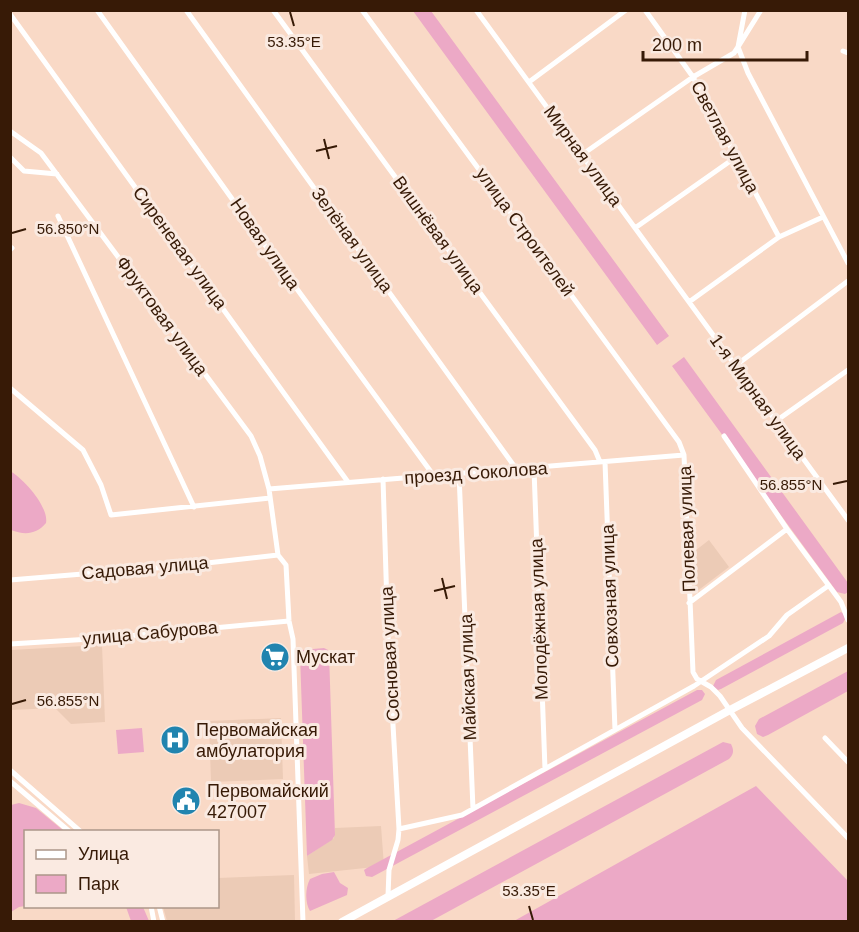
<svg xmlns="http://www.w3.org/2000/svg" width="859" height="932" viewBox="0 0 859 932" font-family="Helvetica,sans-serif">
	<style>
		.built { fill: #eccbb6 }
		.green { fill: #eca9c6 }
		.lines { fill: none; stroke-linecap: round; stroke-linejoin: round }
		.street { stroke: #fff; stroke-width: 5 }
		.secondary { stroke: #fff; stroke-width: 8 }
		.ticks { fill: none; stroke: #371a06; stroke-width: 2 }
		.labels { text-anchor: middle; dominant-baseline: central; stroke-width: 6; stroke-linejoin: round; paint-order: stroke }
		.street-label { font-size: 18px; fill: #371a06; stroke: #faeae1 }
		.poi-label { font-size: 18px; fill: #371a06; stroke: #faeae1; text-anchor: start }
		.ticks-label { font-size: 15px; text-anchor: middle; fill: #371a06; stroke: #faeae1; stroke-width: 6; stroke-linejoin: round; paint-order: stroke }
	</style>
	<rect width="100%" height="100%" fill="#f9d9c6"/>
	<path class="built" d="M709 540 729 567 696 592 691 554Z
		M102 645 105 722 71 724 55 708 11 710V650Z
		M281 718 283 779 211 782 209 721Z
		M381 826 384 866 309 874 307 856 334 838 335 828Z
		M294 875 295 921H167L163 907 218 906V878Z"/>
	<path class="green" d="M413 11H431L669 336 657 345Z
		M684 357 848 583V592L845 594 837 592 672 366Z
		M10 471C24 479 49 507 46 523 36 535 24 535 11 530Z
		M841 612 844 614 845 619 843 623 721 689 718 690 713 686 716 680Z
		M324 648 328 650 329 653 335 835 332 840 307 856 300 655 302 650Z
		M848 671V691L768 735 763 737 757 734 755 726 759 719Z
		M697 690H702L705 694 702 700 372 877 366 876 364 870 367 868Z
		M142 728 144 752 118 754 116 730Z
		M723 742 731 744C734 750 734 754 729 759L431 921H393Z
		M756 786 848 881V921H514Z
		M19 803 36 808 64 831 26 832 25 906 19 907 11 912V805Z
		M334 872 340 883 348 888 347 895 310 911C305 903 305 888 310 879L322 874Z
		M126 907H143L149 921H131Z"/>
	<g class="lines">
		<path class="street" d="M97 10 275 259 434 476
			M186 10 517 470
			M273 10 595 450 600 462
			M362 10 679 442 684 455 693 672 697 679 711 687 720 696 742 728 848 838
			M476 10 848 520
			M645 10 693 77 779 237
			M761 10 738 47 748 73 848 263
			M10 14 348 482
			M843 51 848 53
			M529 82 626 10
			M10 131 41 153 251 436 260 456 269 489 278 555 286 565 289 621 293 639 303 922
			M583 154 693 77 734 53 738 47 745 10
			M10 157 24 171 57 174
			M58 216 194 507
			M635 228 736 157
			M10 250 12 248
			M689 302 779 237 823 217
			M735 366 848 281
			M10 388 83 450 101 485 111 515 270 498
			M776 421 848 370
			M724 436 787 529 841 602 848 620
			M605 462 615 730
			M534 469 545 769
			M459 474 473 809
			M383 479 388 638 399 829 398 840 389 870 388 896
			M269 489 684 455
			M10 580 180 566 278 555
			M689 603 787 529
			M10 644 107 638 289 621
			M825 738 848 762
			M10 770 81 832
			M10 781 70 832
			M399 829 462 815 694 686 769 636 787 615 828 586
			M151 906 154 922
			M159 906 163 922"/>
		<path class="secondary" d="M342 922 730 710 848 648"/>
	</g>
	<path class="ticks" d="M290 12 294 26M324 139 329 159M316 151 337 146M12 233 26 229M833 484 847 481M442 578 447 599M434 591 455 586M12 704 26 700M529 906 533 920"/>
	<defs>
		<g id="supermarket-disc" transform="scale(1.5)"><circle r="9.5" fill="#2184af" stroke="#faeae1"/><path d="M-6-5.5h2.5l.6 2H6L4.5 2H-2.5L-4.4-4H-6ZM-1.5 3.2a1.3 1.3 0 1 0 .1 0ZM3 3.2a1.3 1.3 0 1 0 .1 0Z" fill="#fff"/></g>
		<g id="hospital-disc" transform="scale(1.5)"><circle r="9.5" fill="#2184af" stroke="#faeae1"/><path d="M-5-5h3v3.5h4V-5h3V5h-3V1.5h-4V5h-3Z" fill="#fff"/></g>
		<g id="civic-disc" transform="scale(1.5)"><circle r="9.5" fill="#2184af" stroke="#faeae1"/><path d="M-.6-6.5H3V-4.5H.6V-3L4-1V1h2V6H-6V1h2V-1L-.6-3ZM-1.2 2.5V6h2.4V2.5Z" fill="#fff"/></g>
	</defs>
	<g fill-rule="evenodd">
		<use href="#supermarket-disc" x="275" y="657"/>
		<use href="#hospital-disc" x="175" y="740"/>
		<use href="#civic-disc" x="186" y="801"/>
	</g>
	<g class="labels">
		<g class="street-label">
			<text transform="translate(725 137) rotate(62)">Светлая улица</text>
			<text transform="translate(583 156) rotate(54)">Мирная улица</text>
			<text transform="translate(525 232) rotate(54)">улица Строителей</text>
			<text transform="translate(438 235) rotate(54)">Вишнёвая улица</text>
			<text transform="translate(352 240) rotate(54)">Зелёная улица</text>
			<text transform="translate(265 244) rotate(55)">Новая улица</text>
			<text transform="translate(180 248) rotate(54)">Сиреневая улица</text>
			<text transform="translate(162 316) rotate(54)">Фруктовая улица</text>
			<text transform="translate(758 397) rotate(54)">1-я Мирная улица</text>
			<text transform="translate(476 473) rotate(-4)">проезд Соколова</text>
			<text transform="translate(687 529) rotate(-92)">Полевая улица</text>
			<text transform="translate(145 568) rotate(-5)">Садовая улица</text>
			<text transform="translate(610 596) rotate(-92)">Совхозная улица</text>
			<text transform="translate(539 619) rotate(-92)">Молодёжная улица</text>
			<text transform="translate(150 633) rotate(-5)">улица Сабурова</text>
			<text transform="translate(390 654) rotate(-93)">Сосновая улица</text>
			<text transform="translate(468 677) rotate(-92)">Майская улица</text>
		</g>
		<g class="poi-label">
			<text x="296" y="657">Мускат</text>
			<text x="196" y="730">Первомайская<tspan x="196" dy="21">амбулатория</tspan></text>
			<text x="207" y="791">Первомайский<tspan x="207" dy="21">427007</tspan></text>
		</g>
	</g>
	<g class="ticks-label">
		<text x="294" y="47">53.35°E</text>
		<text x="68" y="234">56.850°N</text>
		<text x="791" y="490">56.855°N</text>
		<text x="68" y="706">56.855°N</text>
		<text x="529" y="896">53.35°E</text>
	</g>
	<rect width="859" height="932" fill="none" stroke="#371a06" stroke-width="24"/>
	<rect x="24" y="830" width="195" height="78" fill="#faeae1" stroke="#ac9789" stroke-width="1.5"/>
	<rect x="36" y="850" width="30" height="9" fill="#ffffff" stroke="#ac9789" stroke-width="1.5"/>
	<text x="78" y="860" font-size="18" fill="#371a06">Улица</text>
	<rect x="36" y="875" width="30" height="18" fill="#eca9c6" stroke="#ac9789" stroke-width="1.5"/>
	<text x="78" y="890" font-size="18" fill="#371a06">Парк</text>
	<path d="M643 51v9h164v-9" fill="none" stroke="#371a06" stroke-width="3"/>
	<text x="652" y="51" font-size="18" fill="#371a06" stroke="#faeae1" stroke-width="4.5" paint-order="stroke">200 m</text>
</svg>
